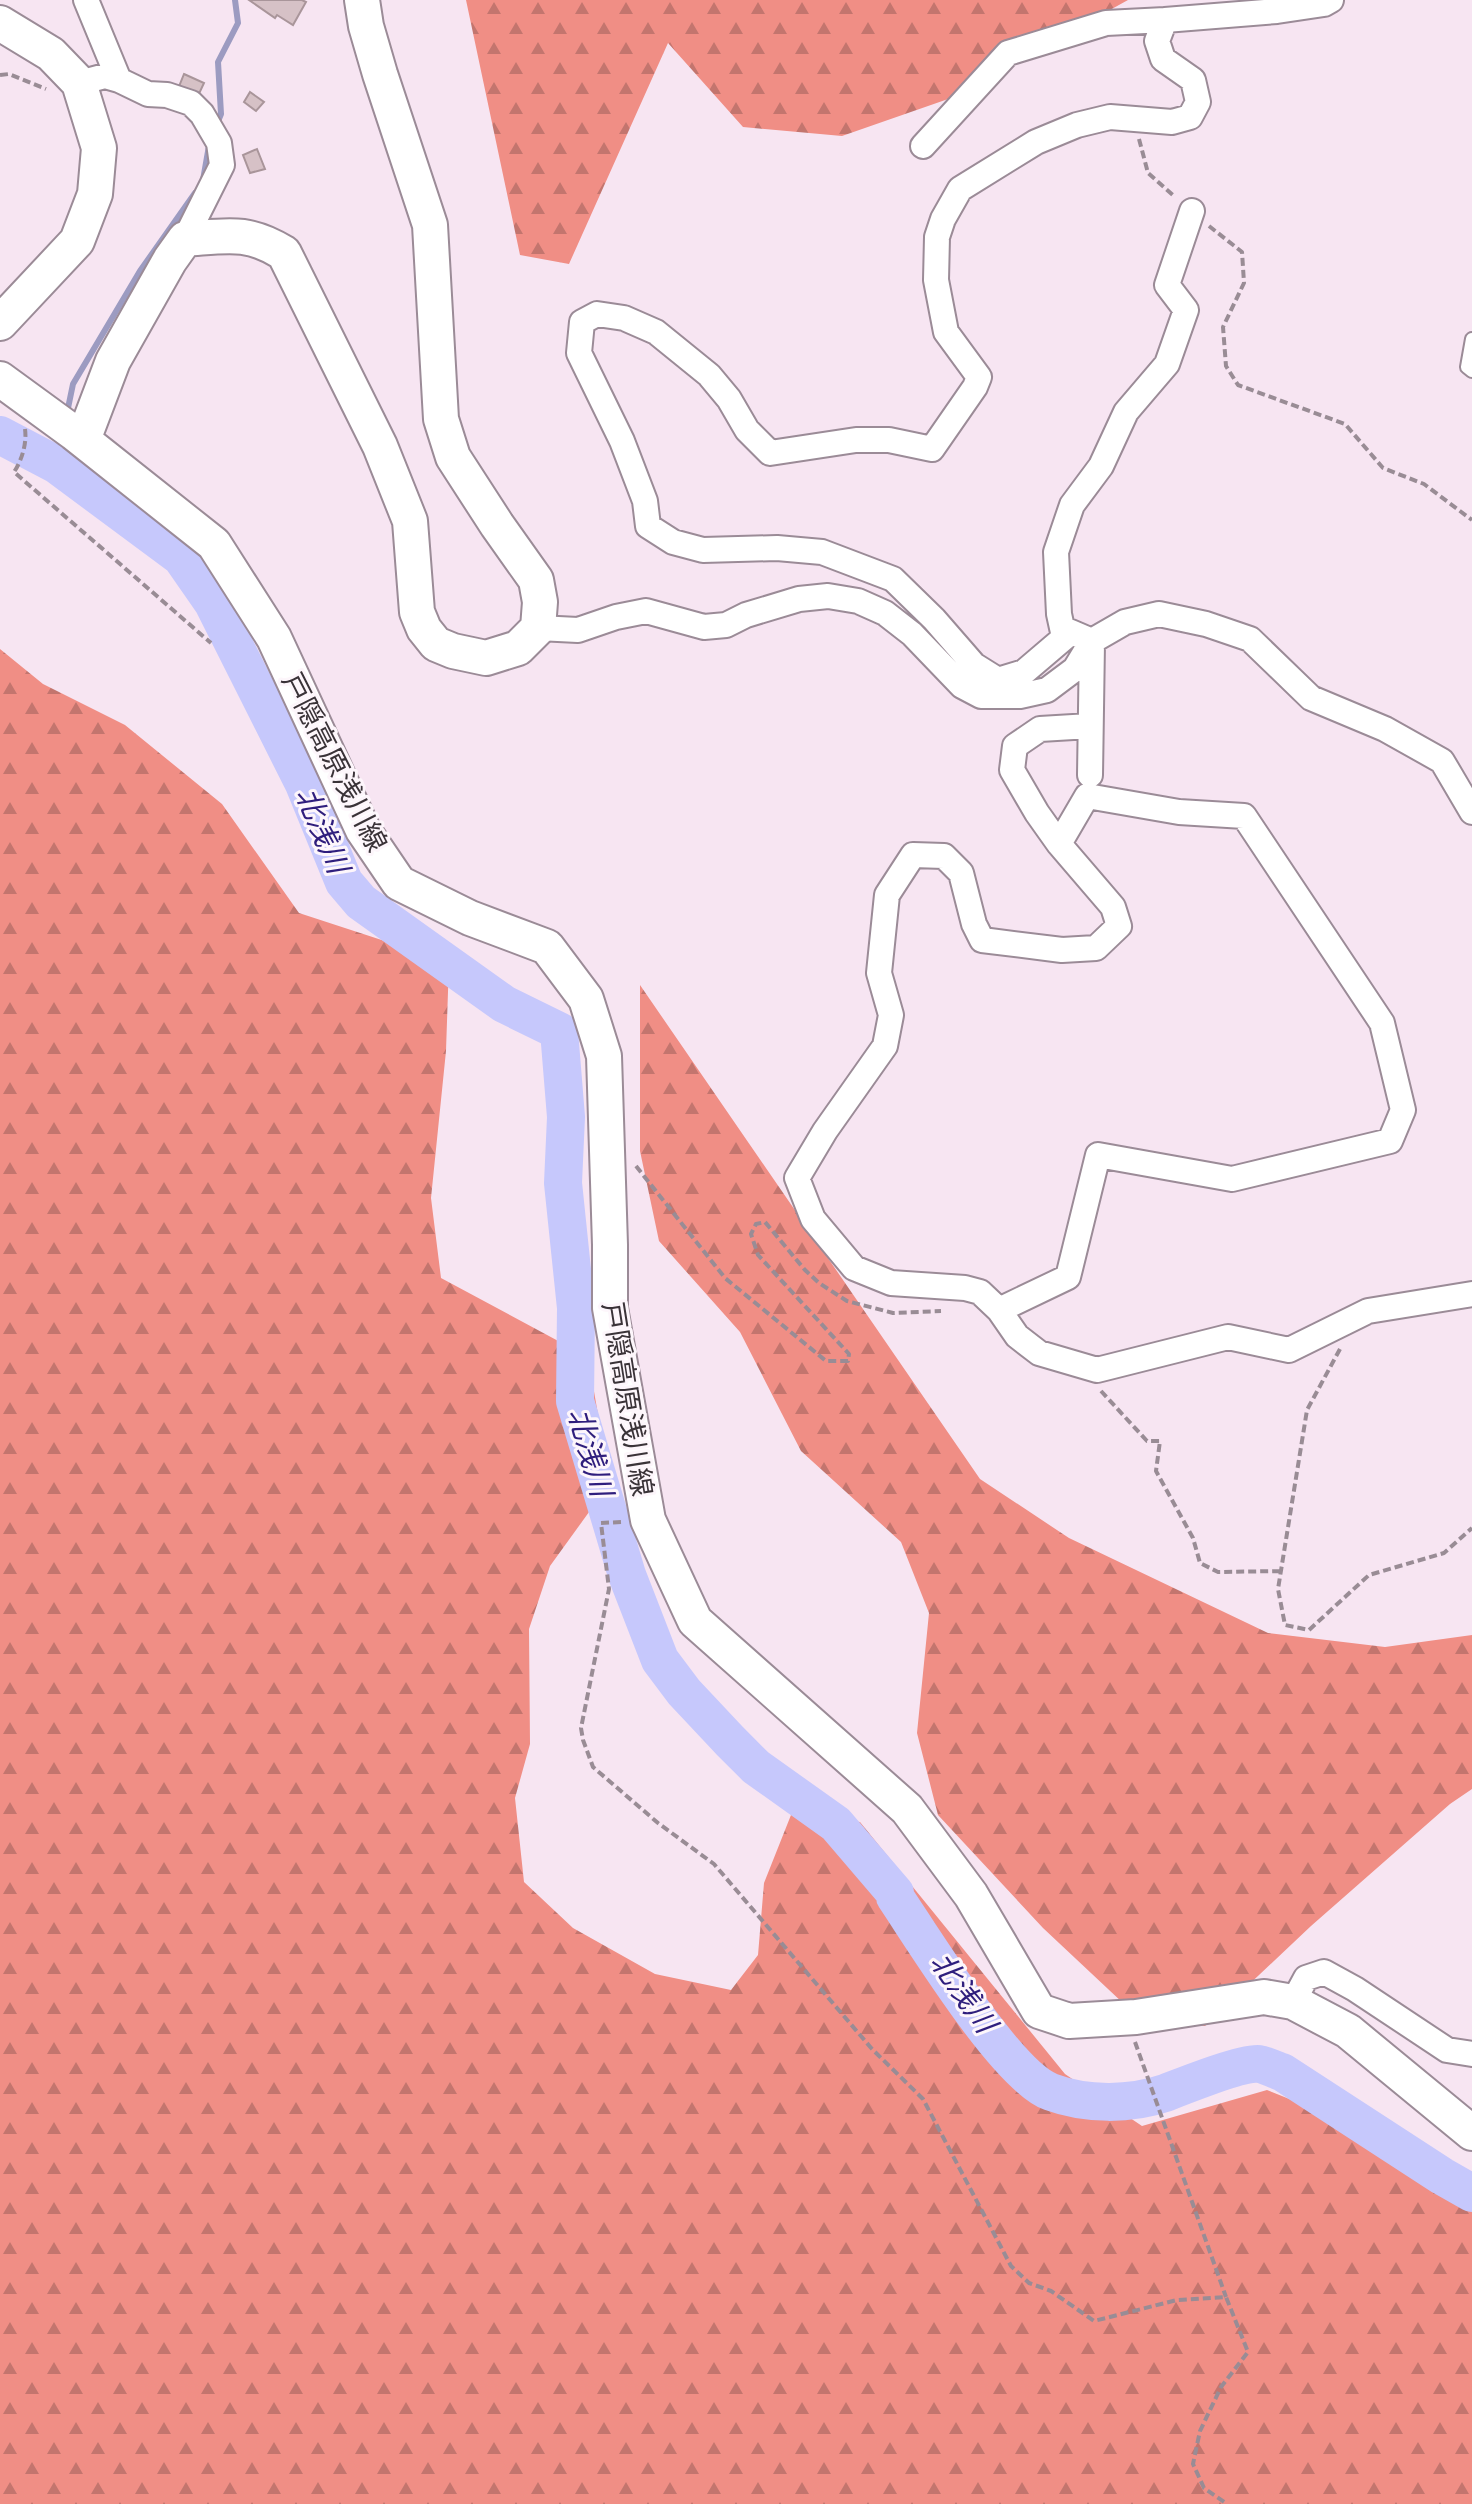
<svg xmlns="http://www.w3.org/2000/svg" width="1472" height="2504" viewBox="0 0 1472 2504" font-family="Lora,'Noto Sans JP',serif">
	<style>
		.forest { fill: url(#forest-firs) }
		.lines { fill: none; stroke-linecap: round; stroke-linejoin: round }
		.stream { stroke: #9c9bc1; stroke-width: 6 }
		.river { stroke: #c6c8fc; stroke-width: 38 }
		.building { fill: #d6c1c6; stroke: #a9959a; stroke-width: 2 }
		.lane-casing { stroke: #9b8b97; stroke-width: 16 }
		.street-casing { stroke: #9b8b97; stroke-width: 28 }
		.secondary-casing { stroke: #9b8b97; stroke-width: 38 }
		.path { stroke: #998c95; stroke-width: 4; stroke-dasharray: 8 4; stroke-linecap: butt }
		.lane { stroke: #fff; stroke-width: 12 }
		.street { stroke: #fff; stroke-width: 24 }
		.secondary { stroke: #fff; stroke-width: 34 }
		.labels { text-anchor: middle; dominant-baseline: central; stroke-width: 6; stroke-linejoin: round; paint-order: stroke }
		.street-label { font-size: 28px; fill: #3a3338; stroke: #fdf6fb }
		.water-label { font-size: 30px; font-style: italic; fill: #2f1e7d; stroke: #fdf6fb }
	</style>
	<defs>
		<pattern id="forest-firs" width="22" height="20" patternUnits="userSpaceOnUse" patternTransform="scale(2)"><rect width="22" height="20" fill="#f08e85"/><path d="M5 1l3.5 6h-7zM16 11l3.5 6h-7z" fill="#c3756e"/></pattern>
	</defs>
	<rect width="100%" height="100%" fill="#f7e5f2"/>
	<path class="forest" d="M466 0H1128L951 98 842 136 743 127 668 43 569 264 520 255Z
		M0 649 43 684 125 725 222 804 299 913 449 962 446 1051 431 1198 441 1278 588 1357 610 1483 550 1566 529 1629 530 1744 515 1798 524 1882 573 1928 655 1974 731 1990 758 1955 764 1883 791 1815 860 1822 1065 2074 1142 2126 1267 2090 1472 2172V2504H0Z
		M640 985 980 1479 1069 1538 1268 1633 1385 1647 1472 1635V1789L1450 1804 1311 1926 1205 2026 1140 2019 1043 1928 938 1815 917 1733 929 1613 901 1542 801 1451 740 1332 659 1241 640 1151Z"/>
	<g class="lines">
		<path class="stream" d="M216 126 221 114 218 62 238 23 235 0
			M203 180 210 140
			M67 413 73 384 140 271 195 193
			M57 465 62 440"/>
		<path class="river" d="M0 435 57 465 181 557 213 603 304 784 344 882 361 902 504 1004 559 1031 566 1117 563 1183 576 1308 575 1401 627 1575 660 1660 684 1692 730 1741 756 1767 836 1824 895 1893V1897C924 1940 1007 2076 1051 2092 1086 2105 1130 2105 1165 2093 1183 2086 1243 2062 1259 2064 1266 2065 1275 2070 1282 2072L1442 2176 1472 2193"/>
	</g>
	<path class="building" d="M249 0H302L306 2 293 25 277 15 275 18Z
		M184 74 204 83 197 98 178 89Z
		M250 92 264 102 256 111 244 102Z
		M257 149 265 169 250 173 243 155Z"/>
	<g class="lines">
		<g class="lane-casing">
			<path id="lane" d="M1472 339 1467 367 1472 371"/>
		</g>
		<g class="street-casing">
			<path id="street" d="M86 0 119 80
				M79 83 105 76 119 80 148 94 167 95 191 103 202 114 219 143 222 165 185 239
				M923 146 1008 53 1106 23 1165 20
				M538 628 578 630 616 617 646 611 704 627 726 625 746 615 799 599 828 596 858 601 885 613 912 634 962 686 981 696H1020L1047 690 1075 669 1092 641 1125 622 1159 614 1206 624 1250 639 1311 698 1385 729 1442 761 1472 812
				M1064 637 1059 614 1056 552 1072 505 1101 466 1126 412 1167 364 1186 310 1167 285 1192 211
				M1092 641 1071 632 1024 672 998 680 974 665 934 619 893 579 822 552 777 548 703 550 673 542 648 526 645 501 622 441 579 353 582 322 597 314 624 318 656 332 709 375 729 399 747 430 770 453 856 440H889L932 449 975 387 979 377 946 332 936 280 937 237 943 219 960 189 1036 142 1077 125 1110 117 1172 122 1190 117 1198 102 1193 80 1163 59 1157 41 1165 20 1277 11 1324 4 1331 0
				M1090 775 1092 643
				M1059 844 1087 796 1179 812 1244 816 1382 1023 1403 1110 1390 1141 1232 1179 1098 1155 1068 1277 999 1310 1017 1336 1039 1353 1097 1370 1228 1337 1289 1350 1368 1311 1472 1294
				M999 1310 980 1292 965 1288 891 1283 854 1268 813 1219 797 1178 825 1131 885 1046 891 1015 879 973 887 895 913 855 944 856 961 873 974 924 982 940 1062 950 1096 948 1119 926 1113 907 1059 844 1037 813 1012 770 1015 746 1040 729 1090 726
				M1293 2002 1306 1978 1324 1972 1355 1989 1447 2050 1472 2054"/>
		</g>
		<g class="secondary-casing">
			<path id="secondary" d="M0 23 51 54 79 83 99 148 95 194 77 241 0 323
				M0 379 74 433 214 544 274 638 363 830 399 883 470 918 547 947 586 999 604 1056 610 1245V1308L648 1520 695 1621 907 1809 971 1895 1039 2011 1069 2021 1136 2017 1264 1997 1293 2002 1348 2031 1472 2133
				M83 440 113 361 170 260 185 239C227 236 247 230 284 253L380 446 410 521 417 612 424 629 436 644 453 651 486 658 518 648 538 628 540 602 536 580 497 525 453 457 441 419 430 225 380 74 366 26 362 0"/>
		</g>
		<path class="path" d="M0 75 9 74 46 89
			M1139 139 1148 173 1175 197
			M1209 226 1242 252 1244 283 1223 327 1226 366 1238 385 1345 424 1383 468 1424 484 1472 520
			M25 429C27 443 22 460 14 472L211 643
			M636 1166 725 1278 826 1361H848L849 1354 758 1255 751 1234 756 1224 765 1222 805 1270 819 1283 847 1301 893 1313 941 1311
			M1340 1349 1307 1410 1278 1589 1285 1625 1309 1630 1369 1575 1444 1553 1472 1528
			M1101 1391 1147 1441H1160L1156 1471 1193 1538 1200 1563 1218 1572 1281 1571
			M621 1522 601 1523 609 1589 581 1728 583 1740 593 1767 658 1823 714 1864 872 2049 923 2099 1011 2266 1029 2283 1051 2291 1094 2321 1177 2300 1226 2297 1248 2352 1221 2387 1200 2431 1193 2464 1204 2488 1227 2504
			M1135 2042 1226 2297"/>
		<use href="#lane" class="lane"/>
		<use href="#street" class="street"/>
		<use href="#secondary" class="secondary"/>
	</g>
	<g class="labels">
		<g class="street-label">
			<text transform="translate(335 762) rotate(63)">戸隠高原浅川線</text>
			<text transform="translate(628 1399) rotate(81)">戸隠高原浅川線</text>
		</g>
		<g class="water-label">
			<text transform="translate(323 830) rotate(67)">北浅川</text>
			<text transform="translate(591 1452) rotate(74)">北浅川</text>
			<text transform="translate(964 1992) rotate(55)">北浅川</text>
		</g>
	</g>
</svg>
